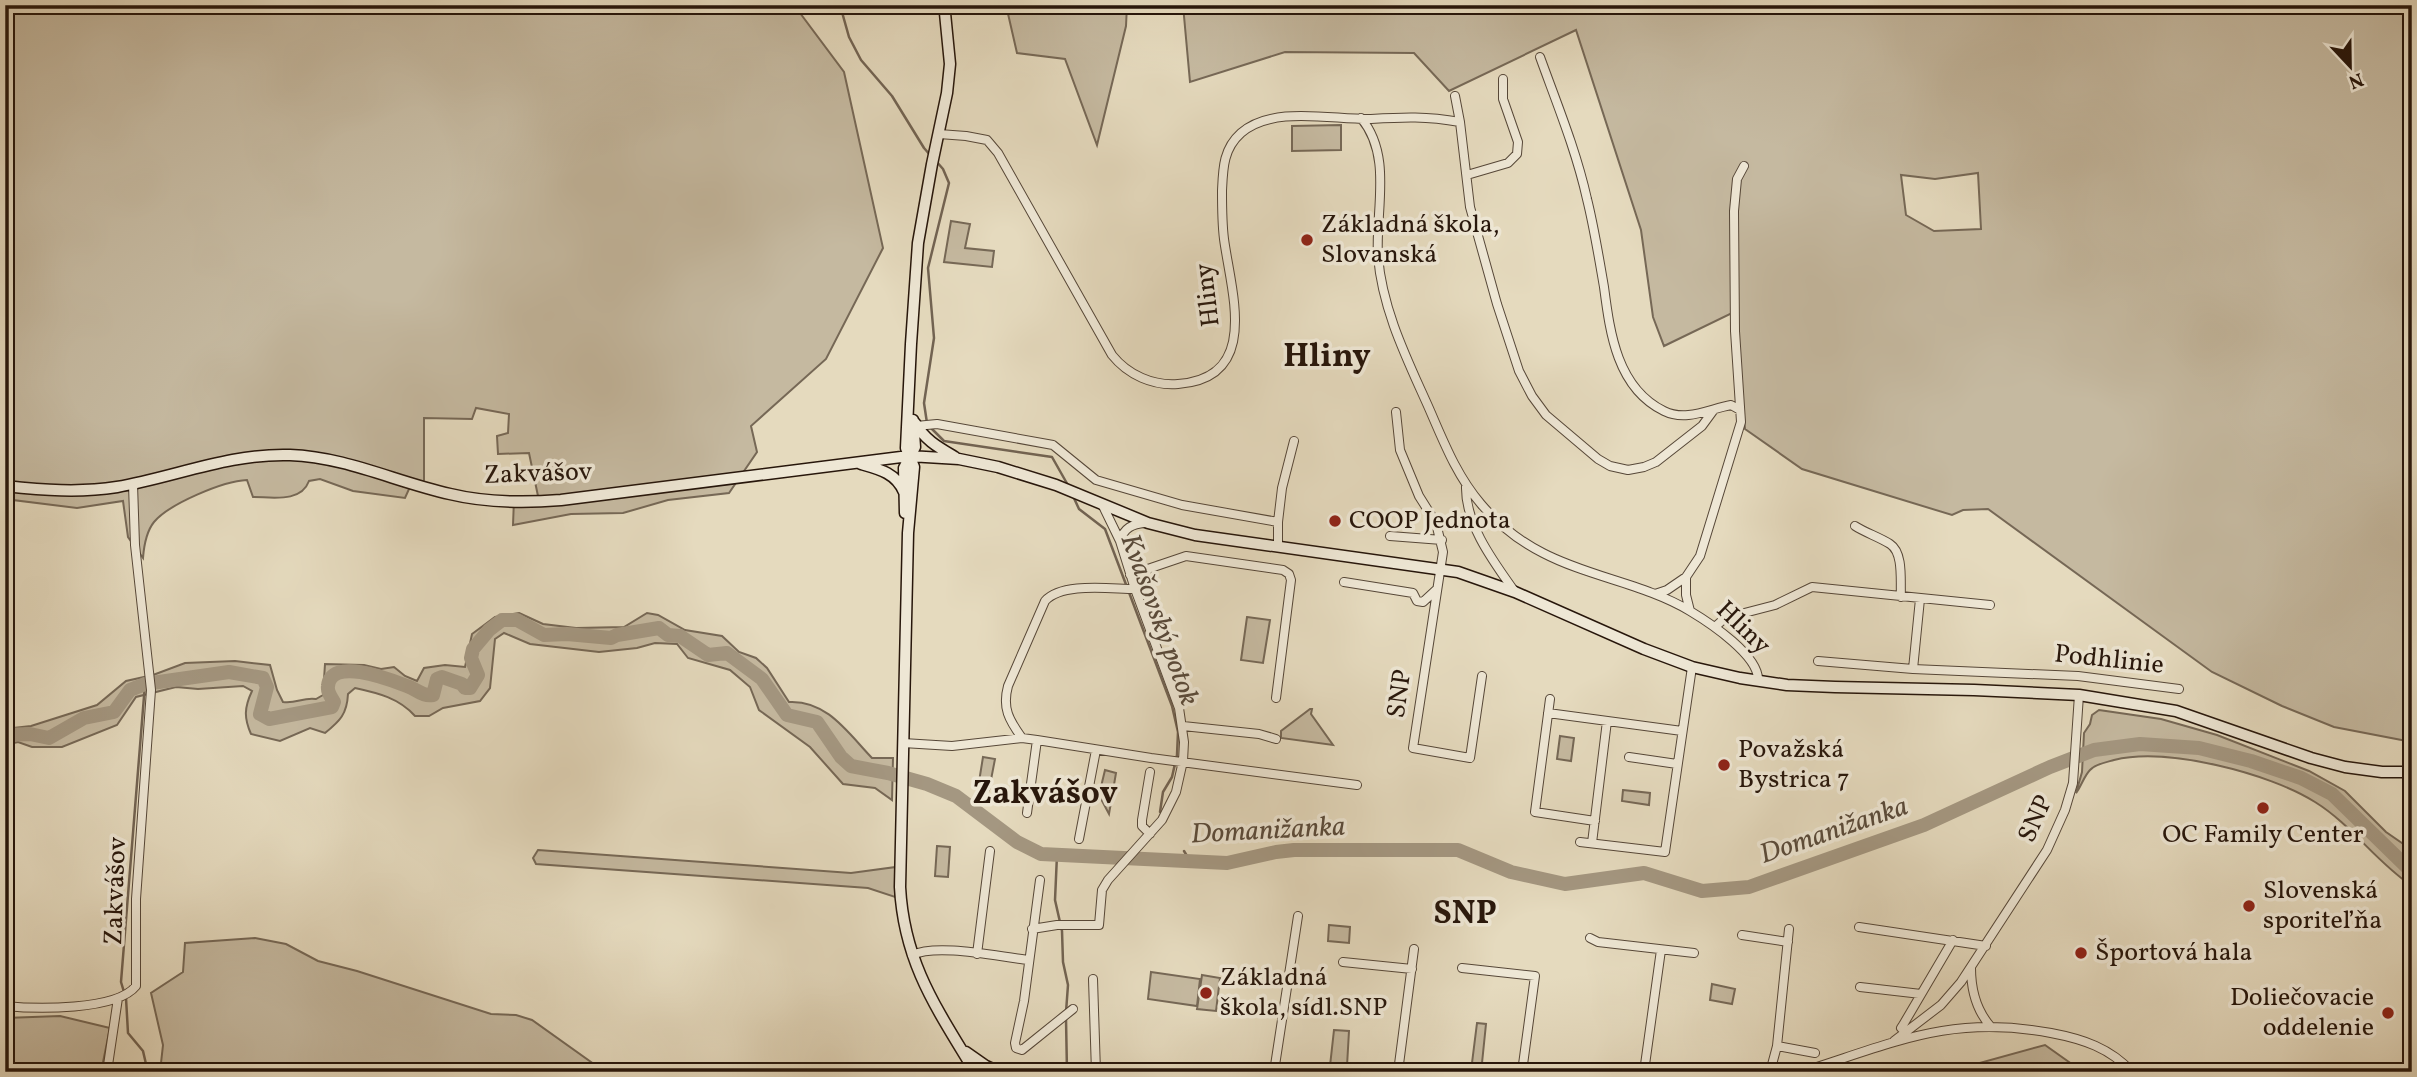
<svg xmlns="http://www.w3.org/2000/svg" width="2417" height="1077" viewBox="0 0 2417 1077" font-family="Vollkorn,serif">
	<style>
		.green { fill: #c5b9a0; stroke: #766856; stroke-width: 2; fill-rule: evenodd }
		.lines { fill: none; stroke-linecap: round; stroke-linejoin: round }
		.stream { stroke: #726352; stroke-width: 2.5 }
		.river { stroke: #a49781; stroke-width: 14 }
		.street-casing { stroke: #564738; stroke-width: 10 }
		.secondary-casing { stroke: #27160b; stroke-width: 13 }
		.street { stroke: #eee7d5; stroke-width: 8 }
		.secondary { stroke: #eee7d5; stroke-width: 10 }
		.poi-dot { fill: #8f2418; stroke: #eee7d5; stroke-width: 2.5 }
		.labels { text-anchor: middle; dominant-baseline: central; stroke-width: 7; stroke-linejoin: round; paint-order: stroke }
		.poi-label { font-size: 26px; fill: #27160b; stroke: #eee7d5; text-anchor: start }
		.street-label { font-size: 26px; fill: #27160b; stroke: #eee7d5 }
		.water-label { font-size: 28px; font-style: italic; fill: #594a3a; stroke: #eee7d5 }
		.district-label { font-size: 33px; font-weight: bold; fill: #27160b; stroke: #eee7d5 }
	</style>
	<rect width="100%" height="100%" fill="#e5dabe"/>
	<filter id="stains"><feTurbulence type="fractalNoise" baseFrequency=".00286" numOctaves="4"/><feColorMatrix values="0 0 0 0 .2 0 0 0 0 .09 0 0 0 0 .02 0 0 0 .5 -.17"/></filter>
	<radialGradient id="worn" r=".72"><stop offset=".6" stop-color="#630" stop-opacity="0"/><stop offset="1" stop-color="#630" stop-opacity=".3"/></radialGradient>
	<path class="green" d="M5 5H794L844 72 883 248 826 359 751 426 757 452 729 493 668 500 623 513 571 514 513 525 514 499 538 496 529 453 498 454 497 436 508 433 509 414 476 408 472 419 424 418V480L409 489 405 498 353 491 320 479 309 481C301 503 272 497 253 497L247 480C223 481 169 504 154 522 146 532 144 545 143 558L128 537 123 501 77 508 5 499V490H11L5 436Z
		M1006 5H1127L1126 26 1097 145 1065 59 1017 53Z
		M1183 5H2412V742L2334 727 2282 706 2212 672 1988 509 1963 510 1952 515 1802 469 1745 429 1734 312 1664 346 1653 317 1641 230 1576 30 1449 91 1414 53 1285 52 1190 82ZM1978 173 1981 229 1934 231 1906 215 1901 175 1935 179Z
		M1341 125V150L1292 151V126Z
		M951 221 970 224 965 248 994 251 992 267 944 262Z
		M519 613 543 624 576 628 624 627 647 613 658 615 685 630 722 636 739 652 756 658 767 668 789 702C827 700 848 733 872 758H893L892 800 875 788 843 784 810 747 759 710 750 687 730 670 688 658 677 644 655 643 637 648 599 652 530 644 504 633 495 639 490 688 480 701 443 708 429 716H415C399 698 378 693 355 688L348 694C347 714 340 721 325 733L310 728 280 741 251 734C244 718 244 708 252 691L243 686 198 689 176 687 136 697 117 725 62 747H32L18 742 5 745V729L31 726 97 705 126 681 153 675 185 663 235 661 270 665 277 690 283 702C296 704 303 697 316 699L323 695 325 664 364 665 381 669 394 667 405 676 417 681 424 668 445 665 465 667 472 634 495 617Z
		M1247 617 1270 620 1263 663 1241 660Z
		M1310 709H1312L1311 714 1333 745 1281 738V731Z
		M2099 710 2161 719 2217 735 2309 771 2345 791 2386 832 2412 850V886C2376 862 2352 825 2315 802 2269 773 2167 747 2114 760 2107 762 2095 764 2090 770 2084 776 2081 787 2076 793L2082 772 2084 733 2090 724 2092 715Z
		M1560 736 1574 738 1571 761 1557 759Z
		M983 757 995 759 989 790 978 788Z
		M1105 770 1116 773 1109 814 1099 795Z
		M1623 790 1650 793 1649 805 1622 801Z
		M937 846 950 847 948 877 935 876Z
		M538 850 851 873 896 867 895 897 868 888 536 864 533 858Z
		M1329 925 1350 927 1349 943 1328 941Z
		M255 938 286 944 318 961 357 971 491 1014 516 1015 532 1020 605 1072H160L163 1045 151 993 183 972 185 943Z
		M1151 972 1200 979 1197 1006 1148 999Z
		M1202 975 1220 978 1216 1011 1197 1009Z
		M1712 984 1735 989 1732 1004 1710 1000Z
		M60 1016 110 1028 101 1072H5V1018Z
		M1477 1023 1486 1024 1482 1063H1472Z
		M1334 1030 1349 1031 1347 1066H1330Z
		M2045 1045 2083 1072H1947Z"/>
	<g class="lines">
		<path class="stream" d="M840 5 849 37 861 60 892 96 924 148 931 156
			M927 423 924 403 934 338 928 268 949 183 943 169 936 161
			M931 428 944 441 1052 457 1069 487
			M1073 496 1079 509 1105 529 1172 706 1178 732 1177 755 1172 777 1163 792 1160 812
			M1184 851 1190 861
			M1057 855 1055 900 1062 931 1063 962 1068 985 1066 1012
			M124 992 121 982 145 684
			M126 998 128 1033 143 1051 146 1064 143 1072
			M1066 1019 1067 1072"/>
		<path class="river" d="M5 735 30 734 49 738 84 718 114 712 130 690 145 684 229 672 263 678 267 687 260 714 269 719 332 707 334 702C331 697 327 692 328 686 331 656 391 680 407 686 417 689 422 697 433 695L437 679 442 677 462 684 465 688H470L478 675 471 658 473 649 489 630 502 620H517L544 635 567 634 611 638 617 635 659 628 668 635 680 636 708 655 727 653 762 679 787 715 817 722 841 757 851 766 888 773 927 784 956 796 1017 842 1041 854 1227 863 1276 852 1294 850H1458L1511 872 1565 884 1644 873 1702 891 1749 887 1924 825 2050 767 2094 750 2140 744 2199 748 2251 761 2301 778 2332 794 2412 872"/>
		<g class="street-casing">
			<path id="street" d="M1540 57C1557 104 1576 150 1587 199 1594 227 1599 258 1604 287 1610 333 1617 388 1664 411 1686 422 1709 409 1731 405L1740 410
				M1455 96 1460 122
				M1361 118C1393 156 1375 211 1378 256 1382 309 1407 359 1428 406 1443 440 1456 475 1481 504 1498 524 1519 541 1543 553 1589 577 1645 584 1690 611
				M939 134 966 136 987 140 998 153 1112 355C1128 375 1153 386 1178 384 1261 378 1231 292 1224 239 1222 223 1222 207 1222 191 1223 169 1223 149 1241 133 1273 105 1333 120 1371 119 1404 117 1426 116 1460 122L1470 207 1497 304 1519 371 1532 396 1546 415 1598 459 1610 466 1628 470 1644 467 1656 462 1702 426 1713 411
				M1744 166 1737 179 1734 211 1735 331 1741 422 1700 556 1686 577V595L1690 611C1710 623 1760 656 1758 681
				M1467 175 1508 163 1517 154 1518 142 1503 99V79
				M1396 412 1400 450 1419 496 1436 523 1443 552 1413 748 1470 758 1482 676
				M916 426 937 424 1053 445 1096 480 1182 505 1278 522V547
				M1466 486C1465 524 1493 561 1515 592
				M1278 522 1282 488 1294 441
				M1855 526C1866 533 1879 537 1890 544 1904 553 1900 582 1901 597
				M1390 536 1442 540
				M1120 541C1124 528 1132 524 1145 523
				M1130 575 1186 556 1283 570 1289 574 1291 580 1276 698
				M1344 582 1413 593 1417 601 1423 602 1436 590
				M1655 594 1667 590 1686 577
				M1716 626 1725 618 1775 605 1812 587 1990 605
				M1818 661 1913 669 2078 676 2179 689
				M1913 669 1920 599
				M1550 699 1535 812 1595 821
				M1548 713 1682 731
				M1183 726 1259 734 1276 739
				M1022 738C1009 720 1002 708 1008 686L1045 601C1062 582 1110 589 1135 589
				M1037 740 1151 758 1357 785
				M903 743 952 746 1022 738 1037 740 1027 813
				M1629 757 1677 764
				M1150 834 1142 826V820L1150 772
				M1079 839 1096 750
				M1580 842 1665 852 1692 667
				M1592 843 1607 721
				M2412 849V850
				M1040 880 1024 1001 1015 1043 1016 1048 1022 1050 1073 1009
				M1859 927 1986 946
				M1032 929 1057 925H1099L1102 890 1108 880 1162 820 1176 792 1183 761 1184 742 1179 708 1135 589 1120 541 1102 504
				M1742 935 1788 942
				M1590 938 1598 942 1694 953
				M977 954 990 851
				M912 955C938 943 999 957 1029 960
				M1343 962 1412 969
				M1462 968 1535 976 1522 1072
				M1971 968C1971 990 1976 1010 1991 1027
				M1093 979 1096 1072
				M1860 987 1921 994
				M5 1006C35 1009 116 1011 136 986V899L151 690 135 545 133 484
				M1906 1033 1901 1028 1903 1025 1953 940
				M1894 1041 1941 1005 1961 982 2047 850 2065 810 2073 783 2079 695
				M1777 1046 1815 1053
				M107 1072 118 998
				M1274 1072 1298 916
				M1398 1072 1414 949
				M1644 1072 1661 950
				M1770 1072 1777 1046 1789 929
				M1801 1072C1894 1043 1951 1014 2051 1033 2083 1039 2110 1048 2132 1072"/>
		</g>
		<g class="secondary-casing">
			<path id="secondary" d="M942 5 945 13 950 64 947 93 932 164 918 243 911 344 906 448 914 467 908 533 900 887C904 963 937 1009 975 1072
				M915 423C925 440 938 447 955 457
				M861 464C879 469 896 473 904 492
				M5 486C43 490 79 493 117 487 175 477 230 453 290 455 346 457 396 482 450 494 487 503 523 503 561 500L909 456 959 459 998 467 1056 485 1148 523 1195 535 1458 572 1515 592 1644 649 1692 667 1740 678 1787 685 1835 687 1974 690 2079 695 2176 711 2311 758 2345 767 2382 772H2412
				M905 513 904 468 915 447 913 420
				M966 1052 986 1066 999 1072"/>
		</g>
		<use href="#street" class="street"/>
		<use href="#secondary" class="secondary"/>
	</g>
	<g class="poi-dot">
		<circle cx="1307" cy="240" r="7"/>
		<circle cx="1335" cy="521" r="7"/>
		<circle cx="1724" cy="765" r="7"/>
		<circle cx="2263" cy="808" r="7"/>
		<circle cx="2249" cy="906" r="7"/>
		<circle cx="2081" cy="953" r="7"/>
		<circle cx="1206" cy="993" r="7"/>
		<circle cx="2388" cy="1013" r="7"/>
	</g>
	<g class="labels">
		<g class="poi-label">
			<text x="1321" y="225">Základná škola,<tspan x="1321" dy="30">Slovanská</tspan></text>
			<text x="1349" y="521">COOP Jednota</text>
			<text x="1738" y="750">Považská<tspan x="1738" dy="30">Bystrica 7</tspan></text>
			<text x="2263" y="835" text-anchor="middle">OC Family Center</text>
			<text x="2263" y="891">Slovenská<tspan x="2263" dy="30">sporiteľňa</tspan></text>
			<text x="2095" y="953">Športová hala</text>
			<text x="1220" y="978">Základná<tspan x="1220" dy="30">škola, sídl.SNP</tspan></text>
			<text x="2374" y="998" text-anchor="end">Doliečovacie<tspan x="2374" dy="30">oddelenie</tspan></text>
		</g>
		<g class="street-label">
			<text transform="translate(1208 295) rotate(-97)">Hliny</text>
			<text transform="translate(538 474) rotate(-2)">Zakvášov</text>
			<text transform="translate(1743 628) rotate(44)">Hliny</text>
			<text transform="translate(2109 660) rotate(6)">Podhlinie</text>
			<text transform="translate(1400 694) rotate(-82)">SNP</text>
			<text transform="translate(2036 819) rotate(-66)">SNP</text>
			<text transform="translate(116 891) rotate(-88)">Zakvášov</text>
		</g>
		<g class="water-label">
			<text transform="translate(1159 620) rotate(70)">Kvašovský potok</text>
			<text transform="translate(1268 831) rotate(-3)">Domanižanka</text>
			<text transform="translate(1834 831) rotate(-19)">Domanižanka</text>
		</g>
		<g class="district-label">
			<text x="1327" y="358">Hliny</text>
			<text x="1045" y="795">Zakvášov</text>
			<text x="1465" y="915">SNP</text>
		</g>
	</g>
	<rect width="2417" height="1077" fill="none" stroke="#e5dabe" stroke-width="28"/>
	<rect x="7" y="7" width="2403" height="1063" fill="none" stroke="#27160b" stroke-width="3.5"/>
	<rect x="14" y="14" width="2389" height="1049" fill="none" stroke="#27160b" stroke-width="2"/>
	<g transform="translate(2350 66) rotate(158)" stroke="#eee7d5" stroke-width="5" paint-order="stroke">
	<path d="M0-5L12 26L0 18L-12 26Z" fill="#27160b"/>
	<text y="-10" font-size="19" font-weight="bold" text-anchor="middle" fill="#27160b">N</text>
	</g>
	<rect width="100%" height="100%" filter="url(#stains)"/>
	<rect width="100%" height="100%" fill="url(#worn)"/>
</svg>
